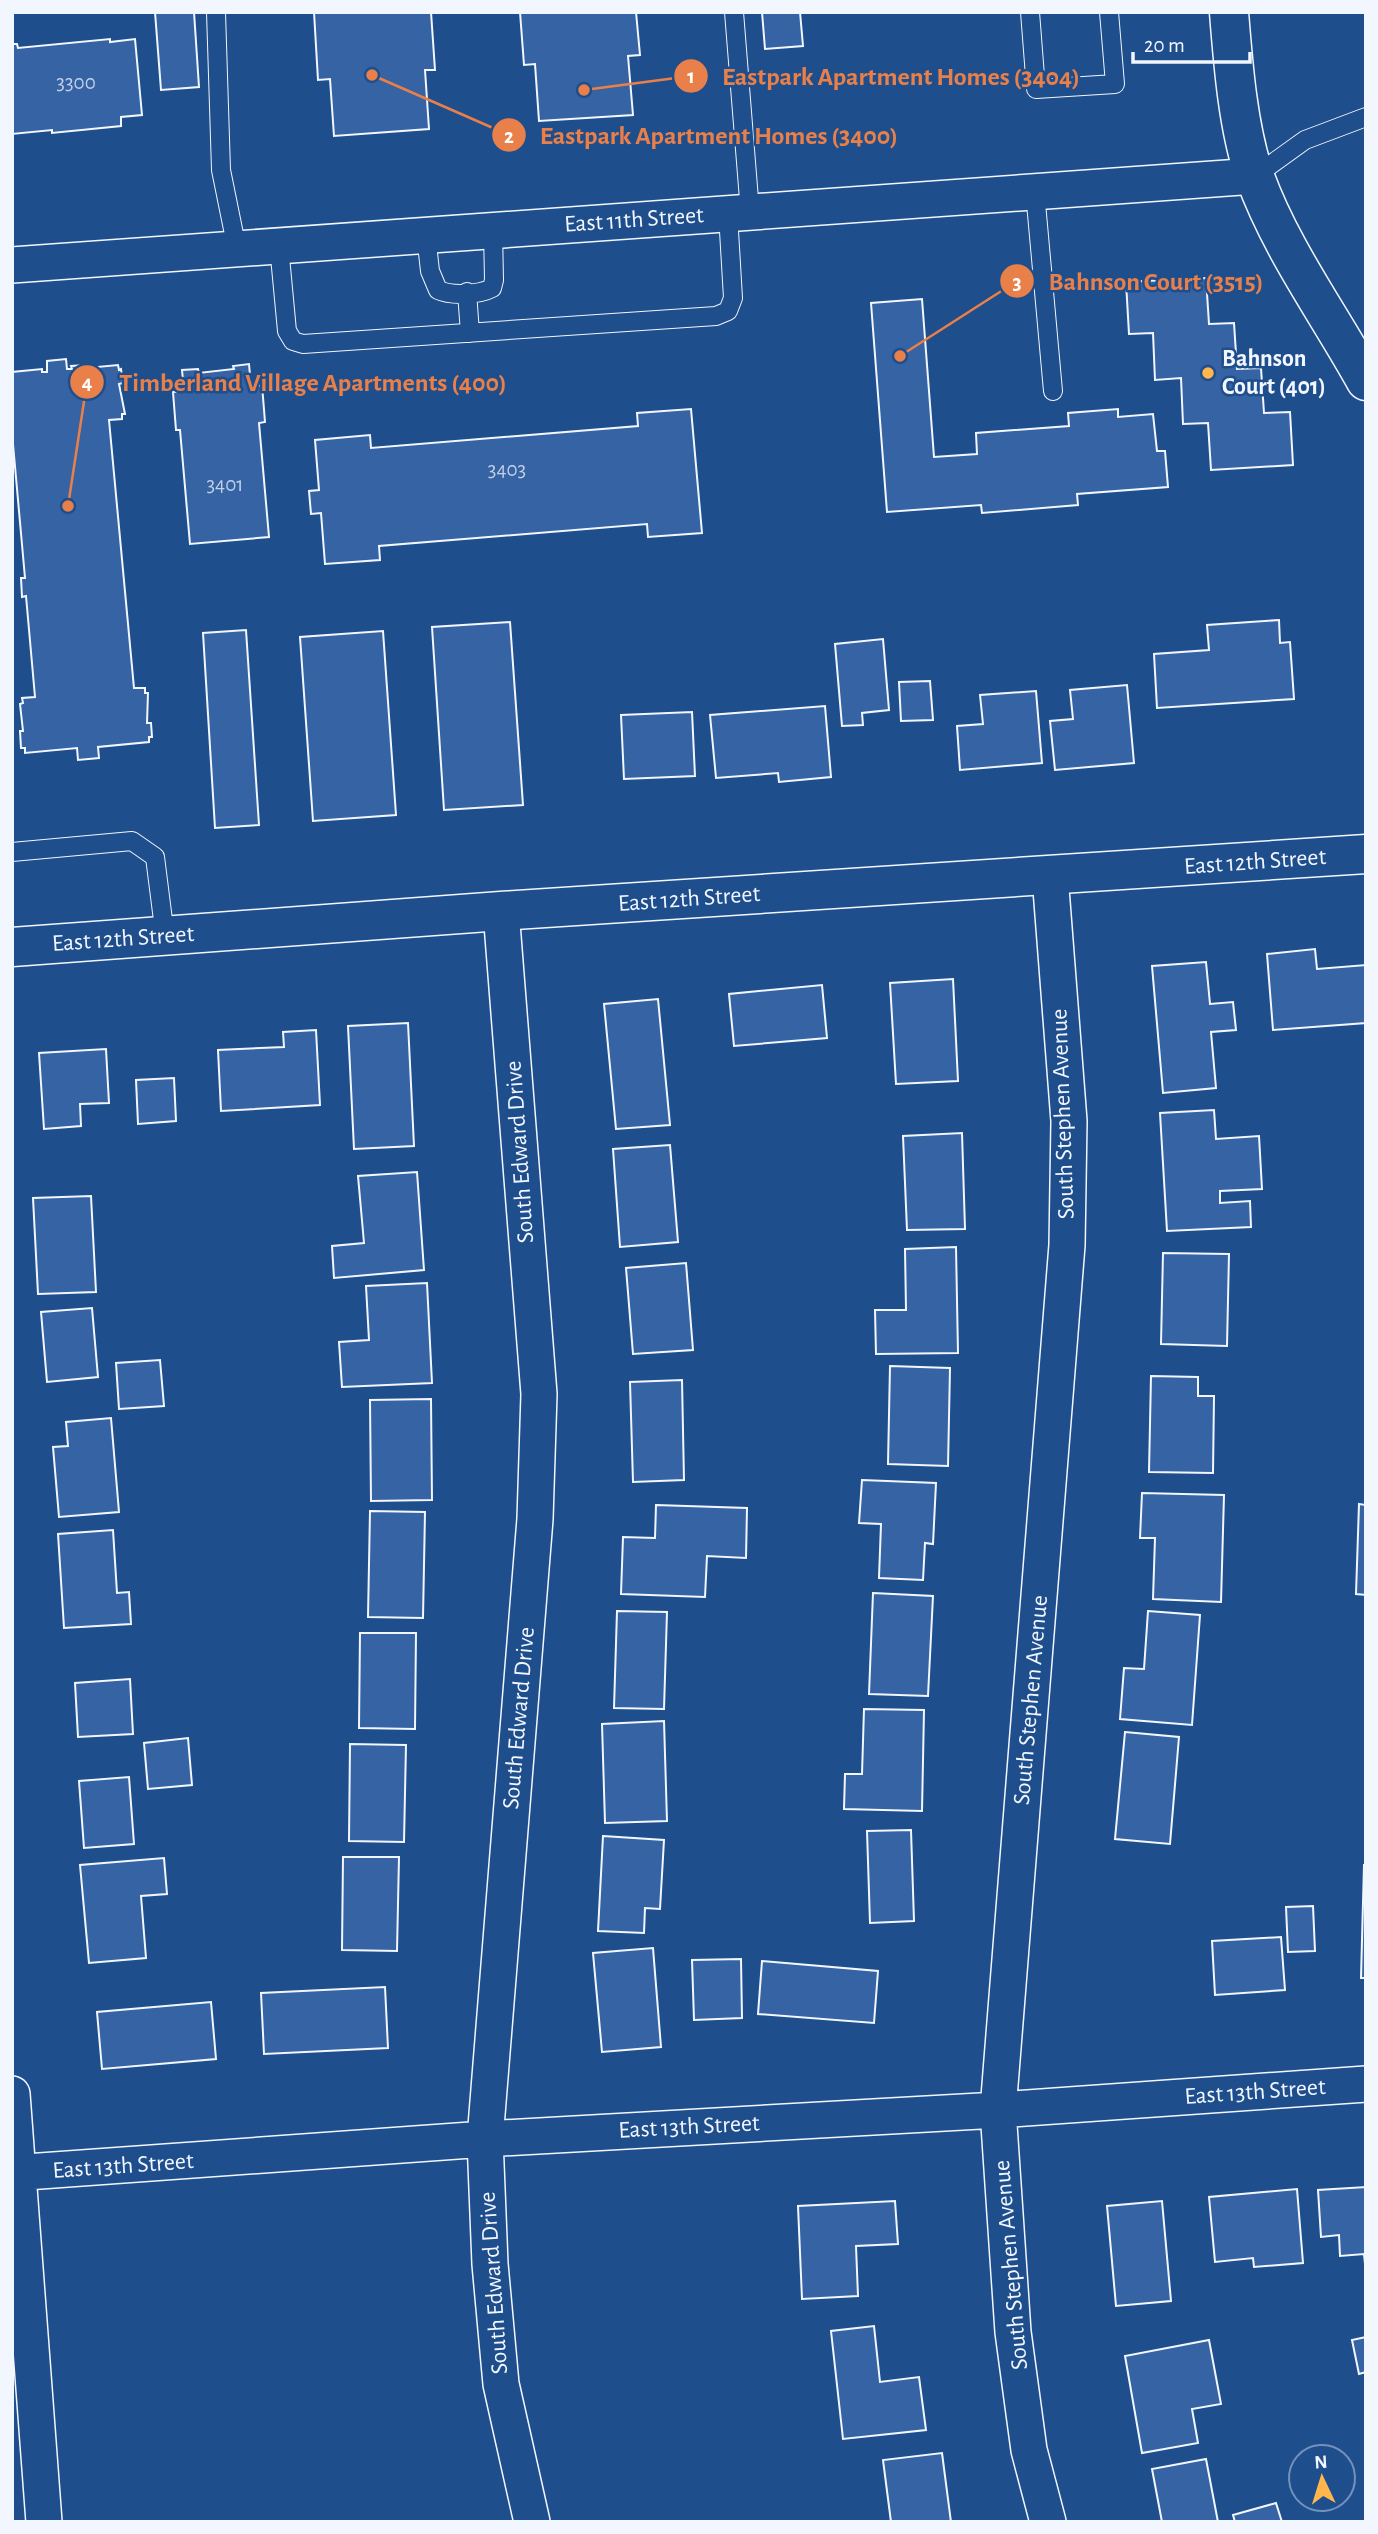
<svg xmlns="http://www.w3.org/2000/svg" width="1378" height="2534" viewBox="0 0 1378 2534" font-family="'Alegreya Sans',sans-serif">
	<style>
		.building { fill: #3563a3; stroke: #f2f6ff; stroke-width: 2 }
		.lines { fill: none; stroke-linecap: round; stroke-linejoin: round }
		.service-casing { stroke: #f2f6ff; stroke-width: 20 }
		.minor-casing { stroke: #f2f6ff; stroke-width: 38 }
		.tertiary-casing { stroke: #f2f6ff; stroke-width: 41 }
		.service { stroke: #1f4e8c; stroke-width: 18 }
		.minor { stroke: #1f4e8c; stroke-width: 35 }
		.tertiary { stroke: #1f4e8c; stroke-width: 38 }
		.poi-dot { fill: #ffb74d; stroke: #1f4e8c; stroke-width: 2.5 }
		.labels { text-anchor: middle; dominant-baseline: central; stroke-width: 5; stroke-linejoin: round; paint-order: stroke }
		.number-label { font-size: 21px; fill: #c3d1e8 }
		.street-label { font-size: 24px; fill: #f2f6ff; stroke: #1f4e8c }
		.poi-label { font-size: 24px; font-weight: bold; fill: #f2f6ff; stroke: #1f4e8c; text-anchor: start }
		.leader { fill: none; stroke: #ea8049; stroke-width: 2.5 }
		.callout-dot { fill: #ea8049; stroke: #1f4e8c; stroke-width: 2.5 }
		.mark-label { font-size: 21px; text-anchor: middle; font-weight: bold; fill: #fff }
		.callout-label { font-size: 26px; text-anchor: middle; font-weight: bold; fill: #ea8049; stroke: #1f4e8c; stroke-width: 5; stroke-linejoin: round; paint-order: stroke }
	</style>
	<rect width="100%" height="100%" fill="#1f4e8c"/>
	<path class="building" d="M155 12H194L199 87 161 90Z
		M314 12H431L435 70H425L429 129 334 136 330 79 318 80Z
		M520 12H636L640 55 628 56 633 115 539 121 535 64 524 65Z
		M762 12H800L803 46 765 49Z
		M110 39V42L135 39 142 115 121 117V126L52 133V130L12 134V44H17L18 48Z
		M1206 278 1209 324 1234 323 1237 369 1261 368 1264 413 1290 412 1293 465 1211 470 1208 423 1183 424 1181 378 1155 380 1153 333 1129 334 1126 282Z
		M922 299 934 457 977 454 976 433 1069 426 1068 413 1118 409V417L1153 414 1157 451H1165L1168 487 1077 494 1078 505 982 513 981 505 887 512 871 303Z
		M66 359 67 369H72L71 366 87 365V368L118 365 119 370 121 369 123 383 119 384 125 414H122V419L109 420 134 688H145V693H148L147 723H151L152 737H149V742L98 747 99 758 78 760 77 748 25 753V748H21L20 731H23L20 704 23 703 22 698 35 697 26 596 22 597 21 578H25L12 433V372L42 369V372H47V361Z
		M249 364 251 387 262 385 265 422 259 423 269 537 190 544 180 430H176L173 392 184 391 182 370 198 369 199 373 234 369 233 366Z
		M691 409 702 533 648 537 647 524 379 546 380 560 325 564 321 513 311 514 309 491 319 490 315 440 370 435 371 448 638 426 637 413Z
		M1279 620 1280 643 1290 642 1294 699 1157 708 1154 654 1209 650 1207 625Z
		M510 622 523 805 444 810 432 627Z
		M246 630 259 825 215 828 203 633Z
		M383 631 396 815 313 821 300 637Z
		M883 639 889 710 862 713 863 725 842 726 835 644Z
		M930 681 933 720 901 721 899 682Z
		M1127 685 1134 763 1055 770 1050 721 1073 719 1070 690Z
		M1036 691 1042 763 960 770 957 726 983 724 980 695Z
		M825 706 831 777 779 782 778 773 716 778 710 715Z
		M692 712 695 776 624 779 621 715Z
		M1315 949 1317 969 1366 965V1023L1273 1030 1267 954Z
		M1206 962 1210 1004 1233 1002 1236 1030 1211 1032 1216 1088 1163 1093 1152 966Z
		M953 979 958 1081 896 1084 890 983Z
		M822 985 827 1038 734 1046 729 994Z
		M658 999 670 1125 616 1129 604 1004Z
		M408 1023 414 1146 354 1149 348 1026Z
		M316 1030 320 1105 221 1111 218 1050 284 1047 283 1032Z
		M106 1049 109 1103 80 1104 81 1126 44 1129 39 1053Z
		M174 1078 176 1121 138 1124 136 1080Z
		M1214 1110 1216 1139 1259 1136 1262 1189 1220 1191V1203L1250 1201 1251 1227 1167 1231 1160 1113Z
		M962 1133 965 1229 907 1230 903 1136Z
		M670 1145 678 1242 620 1247 613 1149Z
		M417 1172 424 1270 334 1278 332 1246 364 1243 358 1176Z
		M91 1196 96 1292 38 1294 33 1198Z
		M956 1247 958 1353 876 1354 875 1310H906L905 1249Z
		M1163 1253 1229 1254 1227 1346 1161 1344Z
		M686 1263 693 1350 633 1354 626 1268Z
		M427 1283 432 1383 342 1387 339 1342 369 1340 366 1286Z
		M92 1308 98 1377 47 1382 41 1312Z
		M160 1360 164 1406 119 1409 116 1363Z
		M890 1366 950 1368 948 1466 888 1464Z
		M1151 1376 1198 1377V1396H1214L1213 1473 1149 1472Z
		M682 1380 684 1480 633 1482 630 1382Z
		M431 1399 432 1500 371 1501 370 1400Z
		M111 1418 119 1512 59 1517 53 1447 68 1446 66 1422Z
		M862 1480 936 1483 933 1544 925 1543 923 1580 879 1578 881 1524 859 1523Z
		M1142 1493 1224 1495 1221 1602 1153 1599 1155 1538H1140Z
		M1359 1504 1366 1505V1595L1356 1594Z
		M656 1505 747 1508 746 1558 707 1556 705 1597 621 1594 623 1537 655 1538Z
		M370 1511 425 1512 423 1618 368 1617Z
		M113 1530 117 1593 129 1592 131 1624 64 1628 58 1534Z
		M873 1593 933 1596 928 1696 869 1694Z
		M617 1611 667 1612 664 1709 614 1708Z
		M1148 1611 1200 1615 1192 1725 1120 1719 1124 1668 1144 1669Z
		M360 1633H416L415 1729 359 1728Z
		M130 1679 133 1734 78 1737 75 1683Z
		M864 1709 924 1710 922 1811 844 1809 845 1774H862Z
		M664 1721 667 1821 605 1823 602 1724Z
		M1125 1732 1179 1737 1170 1844 1115 1839Z
		M188 1738 192 1785 148 1789 144 1743Z
		M350 1744 406 1745 404 1842 349 1841Z
		M129 1777 134 1844 84 1848 79 1781Z
		M911 1830 914 1921 870 1923 867 1831Z
		M603 1836 664 1840 660 1909 645 1908 644 1933 598 1931Z
		M343 1857H399L397 1951 342 1950Z
		M164 1858 167 1894 141 1896 146 1958 89 1963 80 1865Z
		M1364 1865H1366V1978H1361Z
		M1313 1906 1315 1951 1288 1952 1286 1907Z
		M1281 1937 1285 1990 1215 1995 1212 1941Z
		M653 1948 661 2047 602 2052 593 1953Z
		M741 1959 742 2018 694 2020 692 1960Z
		M762 1961 878 1971 874 2023 758 2014Z
		M385 1987 388 2048 264 2054 261 1993Z
		M211 2002 216 2059 102 2069 97 2012Z
		M1366 2187V2274L1364 2254 1340 2256 1339 2235 1321 2237 1318 2190Z
		M1297 2189 1303 2263 1254 2267 1253 2258 1215 2262 1209 2197Z
		M895 2201 898 2244 856 2246 858 2296 802 2299 798 2206Z
		M1162 2201 1171 2301 1116 2306 1107 2206Z
		M874 2326 880 2382 919 2377 926 2430 843 2439 831 2331Z
		M1366 2337V2372L1359 2374 1352 2340Z
		M1209 2340 1221 2404 1192 2409 1198 2443 1142 2453 1125 2356Z
		M942 2453 951 2522H891L883 2460Z
		M1206 2459 1218 2522H1162L1152 2469Z
		M1276 2503 1282 2522H1235L1233 2515Z"/>
	<g class="lines">
		<g class="service-casing">
			<path id="service" d="M216 12 221 170 237 249
				M734 12 750 212
				M1030 12 1036 89 1115 84 1109 12
				M1255 176 1305 140 1366 117
				M1035 192 1053 391
				M426 235 430 271 438 290C451 296 479 295 492 288L494 280 493 231
				M279 246 287 331 293 341 303 344 716 316 728 311 733 298 728 214
				M467 292 470 333
				M12 852 132 841 155 857 165 936"/>
		</g>
		<g class="minor-casing">
			<path id="minor" d="M12 265 1255 176
				M501 911 539 1394 535 1519 485 2139 490 2264 501 2384 532 2522
				M12 2094 44 2522
				M12 2173 485 2139 998 2110 1366 2084
				M1048 2522 1029 2450 1013 2332 998 2110 1067 1245 1069 1121 1050 876"/>
		</g>
		<g class="tertiary-casing">
			<path id="tertiary" d="M1229 12C1233 63 1238 129 1255 177 1281 249 1329 314 1366 381
				M12 947 501 911 1366 854"/>
		</g>
		<use href="#service" class="service"/>
		<use href="#minor" class="minor"/>
		<use href="#tertiary" class="tertiary"/>
	</g>
	<circle class="poi-dot" cx="1208" cy="373" r="7"/>
	<g class="labels">
		<g class="number-label">
			<text x="76" y="82">3300</text>
			<text x="507" y="469">3403</text>
			<text x="225" y="484">3401</text>
		</g>
		<g class="street-label">
			<text transform="translate(634 220) rotate(-4)">East 11th Street</text>
			<text transform="translate(1255 862) rotate(-4)">East 12th Street</text>
			<text transform="translate(689 899) rotate(-4)">East 12th Street</text>
			<text transform="translate(123 939) rotate(-4)">East 12th Street</text>
			<text transform="translate(1063 1114) rotate(-92)">South Stephen Avenue</text>
			<text transform="translate(520 1152) rotate(-94)">South Edward Drive</text>
			<text transform="translate(1031 1700) rotate(-85)">South Stephen Avenue</text>
			<text transform="translate(519 1718) rotate(-85)">South Edward Drive</text>
			<text transform="translate(1255 2092) rotate(-4)">East 13th Street</text>
			<text transform="translate(689 2127) rotate(-3)">East 13th Street</text>
			<text transform="translate(123 2166) rotate(-4)">East 13th Street</text>
			<text transform="translate(1011 2265) rotate(-95)">South Stephen Avenue</text>
			<text transform="translate(494 2283) rotate(-94)">South Edward Drive</text>
		</g>
		<g class="poi-label">
			<text x="1222" y="359">Bahnson<tspan x="1222" dy="28">Court (401)</tspan></text>
		</g>
	</g>
	<path class="leader" d="M584 90L691 76M372 75L509 135M900 356L1017 281M68 506L87 382"/>
	<g class="callout-dot">
		<circle cx="584" cy="90" r="7"/>
		<circle cx="372" cy="75" r="7"/>
		<circle cx="900" cy="356" r="7"/>
		<circle cx="68" cy="506" r="7"/>
		<circle cx="691" cy="76" r="18"/>
		<circle cx="509" cy="135" r="18"/>
		<circle cx="1017" cy="281" r="18"/>
		<circle cx="87" cy="382" r="18"/>
	</g>
	<g class="mark-label">
		<text x="691" y="83">1</text>
		<text x="509" y="143">2</text>
		<text x="1017" y="289">3</text>
		<text x="87" y="389">4</text>
	</g>
	<g class="callout-label">
		<text x="901" y="85">Eastpark Apartment Homes (3404)</text>
		<text x="719" y="144">Eastpark Apartment Homes (3400)</text>
		<text x="1156" y="290">Bahnson Court (3515)</text>
		<text x="313" y="391">Timberland Village Apartments (400)</text>
	</g>
	<rect width="1378" height="2534" fill="none" stroke="#f2f6ff" stroke-width="28"/>
	<g transform="translate(1322 2478) rotate(356)"><circle r="33" fill="#1f4e8c" stroke="#7391ba" stroke-width="2"/>
	<path d="M0-5L12 26L0 18L-12 26Z" fill="#ffb74d"/>
	<text y="-10" font-size="19" font-weight="bold" text-anchor="middle" fill="#f2f6ff">N</text>
	</g>
	<path d="M1133 52v10h117v-10" fill="none" stroke="#f2f6ff" stroke-width="3.5"/>
	<text x="1144" y="52" font-size="21" fill="#f2f6ff" stroke="#1f4e8c" stroke-width="5" paint-order="stroke">20 m</text>
</svg>
